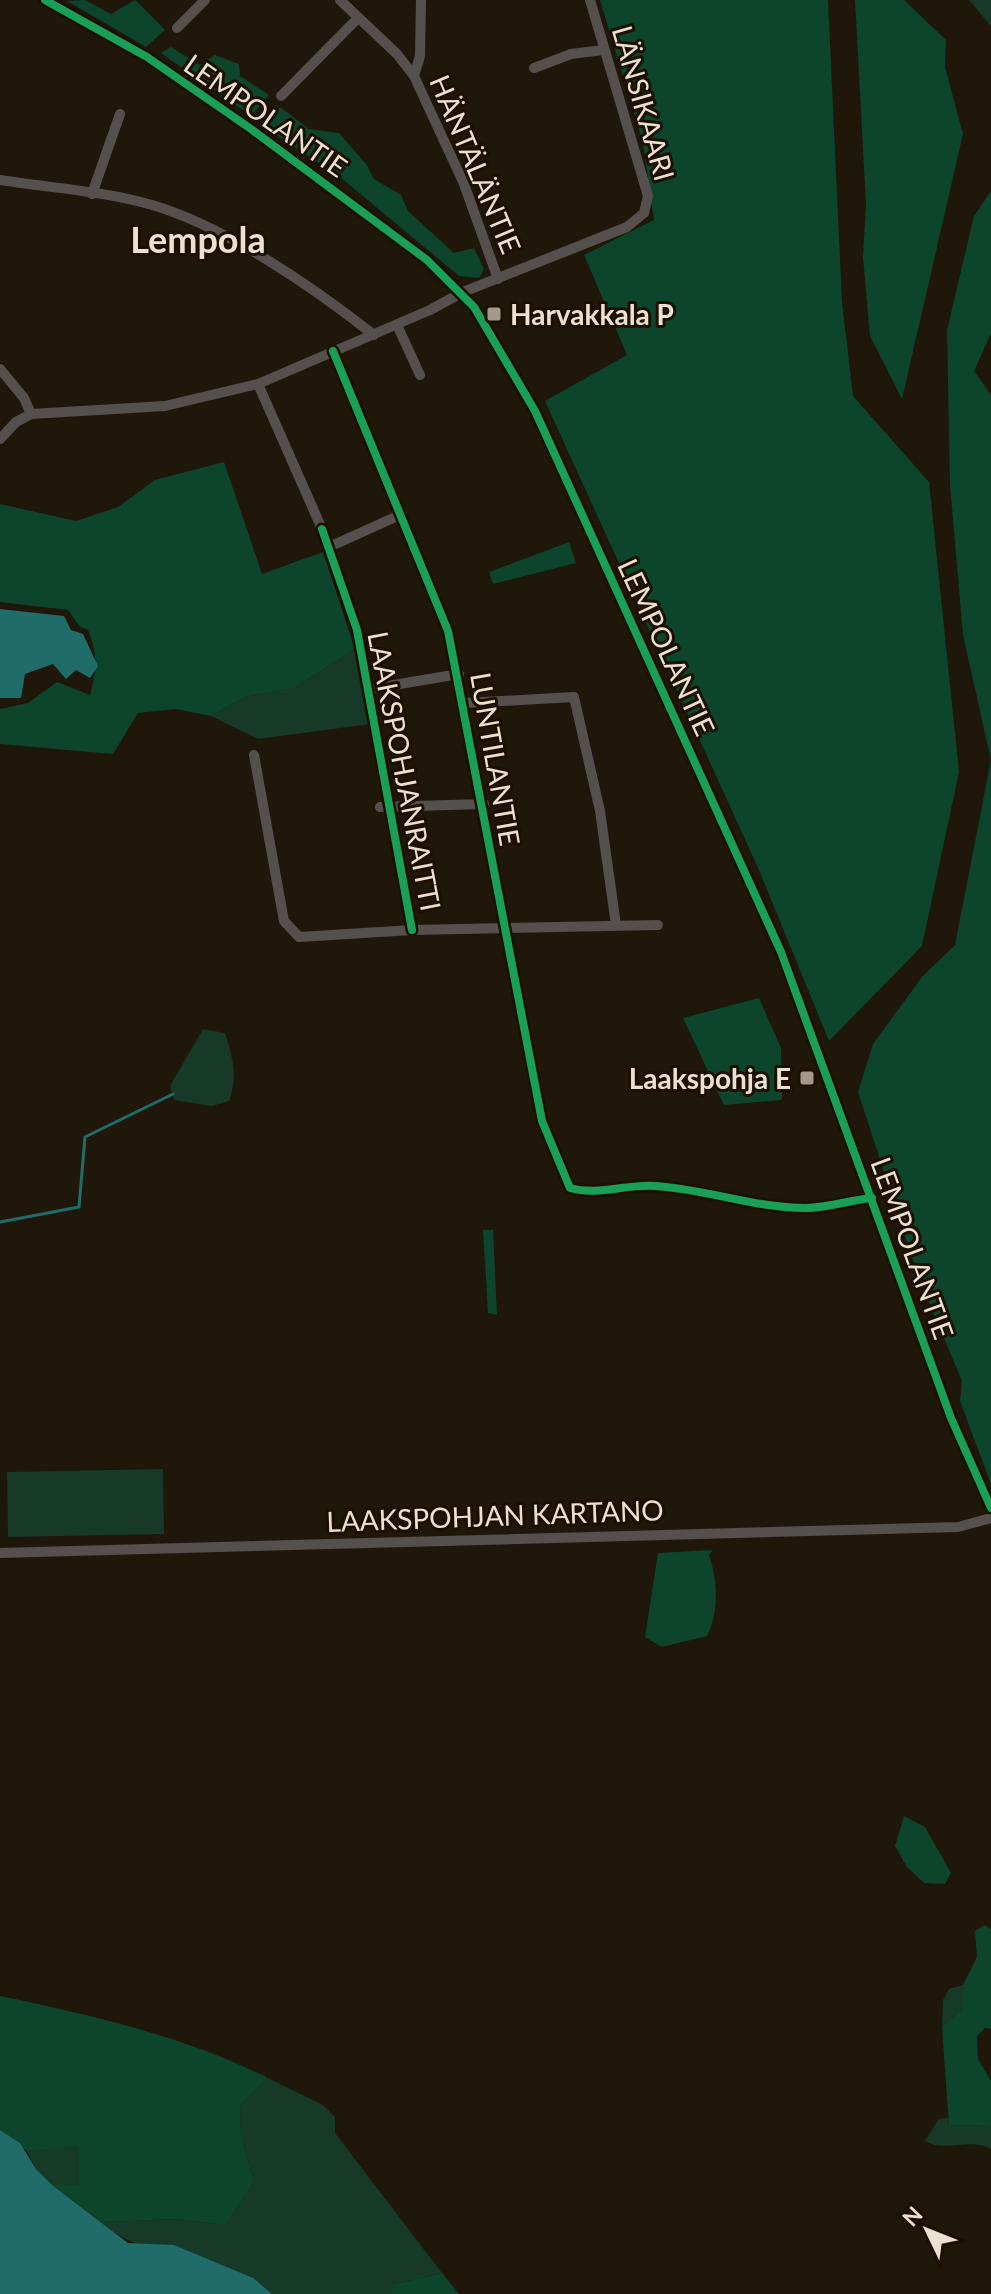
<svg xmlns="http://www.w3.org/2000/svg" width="991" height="2294" viewBox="0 0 991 2294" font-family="Lato,sans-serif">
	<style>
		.green { fill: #163a27 }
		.forest { fill: #0c442c }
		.water { fill: #1f6c6b }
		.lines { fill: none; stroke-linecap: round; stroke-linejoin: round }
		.stream { stroke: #1f6c6b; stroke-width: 3 }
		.minor { stroke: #55504d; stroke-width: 10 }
		.cycleway-casing { stroke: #1d1000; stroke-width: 13 }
		.cycleway { stroke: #1a9f57; stroke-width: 8 }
		.poi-dot { fill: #a39a8c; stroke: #1d1000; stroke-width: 3 }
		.labels { text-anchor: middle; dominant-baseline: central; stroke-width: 6; stroke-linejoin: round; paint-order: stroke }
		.street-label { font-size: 28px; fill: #eae1d2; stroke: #1d1000 }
		.poi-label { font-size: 28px; font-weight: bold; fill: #eae1d2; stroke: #1d1000; text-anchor: start }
		.district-label { font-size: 36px; font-weight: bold; fill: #eae1d2; stroke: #1d1000 }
	</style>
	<rect width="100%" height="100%" fill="#1f170a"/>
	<path class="green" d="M969 0H991V26Z
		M355 649 370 724 258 739 211 716 245 697 294 688Z
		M203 1029 225 1033C233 1058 238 1076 229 1101L212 1106 174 1100 170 1086Z
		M163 1469 164 1534 8 1537 7 1472Z
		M963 1985V2008L942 2027 943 2000 949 1989Z
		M268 2078 323 2105 335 2117V2133L442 2273 395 2284 390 2294H272C223 2253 149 2265 101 2222L178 2219 226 2225 254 2181 241 2137 240 2104Z
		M948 2117 949 2125 991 2126V2149C971 2137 945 2153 925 2141L938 2120Z
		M78 2145 79 2185H52L36 2169 27 2151Z"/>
	<path class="forest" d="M85 0 111 14 135 0 165 30 146 47 67 1Z
		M600 0H828L842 302 853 396 929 482 959 772 922 946 829 1041 759 870 545 401 627 355 584 255 654 220 643 143Z
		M855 0H904L946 40 945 67 963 134 902 399 870 336 863 257 866 204Z
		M171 47 200 65 215 55 239 64 240 76 269 95 251 116 161 53Z
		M280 107 309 129 339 133 366 164 374 179 401 195 408 211 454 253 474 248 484 269 479 278 459 276 340 177 264 127Z
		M991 191V333L974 371 991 395V1484L960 1401 962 1381 919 1279 858 1092 873 1044 922 977 955 945 991 760 963 635 950 485 947 330 974 216Z
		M224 462 262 574 323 552 355 649 294 688 245 697 211 716 176 709 138 713 113 754 0 744V709L28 703 57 682 90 695C97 669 98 656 88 630L79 626 68 610 0 602V504L76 521 118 507 155 480Z
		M569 542 576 563 493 584 489 572Z
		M759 998 781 1048 782 1100 724 1105 683 1018Z
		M483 1230H493L497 1315 488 1313Z
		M713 1550 709 1555C718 1581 719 1612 707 1636L662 1647 645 1637 658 1553Z
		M904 1816 925 1827 951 1873 945 1884 924 1883 907 1867 895 1846Z
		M984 1925 991 1929V2029L985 2028 977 2036 978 2059 991 2081V2126L949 2125 942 2027 963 2008V1985L977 1957 975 1931Z
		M0 1996C91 2015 184 2036 268 2078L240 2105 241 2137 254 2181 226 2225 178 2219 101 2222 52 2185H79L78 2146 27 2151 0 2130Z
		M442 2273 459 2294H390L395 2284Z"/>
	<path class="water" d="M0 609 64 616 71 630 83 634 98 666 90 678 76 670 66 679 53 664 25 674 21 698H0Z
		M0 2130 20 2143 36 2169 52 2185 128 2243 174 2245 253 2278 272 2294H0Z"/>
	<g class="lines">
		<path class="stream" d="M0 1222 79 1207 85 1137 173 1094"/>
		<path class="minor" d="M45 0 147 57 251 129 427 260 474 307 535 411 781 952 951 1418 991 1508
			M340 0 397 54 414 76 464 184 498 279
			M177 28 205 0
			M534 68 571 54 603 50
			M414 76 420 56 421 0
			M281 96 358 18
			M0 180C50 188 104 191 152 205 225 226 314 288 374 335
			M92 194 120 114
			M397 325 420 375
			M333 351 448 631 542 1121 570 1188C598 1196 626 1184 655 1186 706 1189 755 1208 806 1208 828 1208 850 1200 872 1198
			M0 369 24 398 31 414
			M258 384 322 529
			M0 439 16 422 31 414 165 406 258 384 430 310 463 292 627 227 644 213 648 196 590 0
			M329 547 402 514
			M370 689 459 674
			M465 703 574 697 600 811 616 925
			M254 755 284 921 299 937 412 930 658 925
			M380 807 484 804
			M0 1553 958 1527 991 1518"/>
		<g class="cycleway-casing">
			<path id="cycleway" d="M45 0 147 57 251 129 427 260 474 307 535 411 781 952 951 1418 991 1508
				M333 351 448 631 542 1121 570 1188C598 1196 626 1184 655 1186 706 1189 755 1208 806 1208 828 1208 850 1200 872 1198
				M322 529 357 630 412 930"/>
		</g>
		<use href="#cycleway" class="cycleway"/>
	</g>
	<g class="poi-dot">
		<rect x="486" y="306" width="16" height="16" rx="4"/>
		<rect x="799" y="1070" width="16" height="16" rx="4"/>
	</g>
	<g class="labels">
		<g class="street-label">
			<text transform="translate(644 103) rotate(74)">LÄNSIKAARI</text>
			<text transform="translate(266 115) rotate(35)">LEMPOLANTIE</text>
			<text transform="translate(476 164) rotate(67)">HÄNTÄLÄNTIE</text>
			<text transform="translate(667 647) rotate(65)">LEMPOLANTIE</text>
			<text transform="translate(496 759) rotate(80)">LUNTILANTIE</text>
			<text transform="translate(405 771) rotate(79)">LAAKSPOHJANRAITTI</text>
			<text transform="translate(913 1248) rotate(70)">LEMPOLANTIE</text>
			<text transform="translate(495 1515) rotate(-2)">LAAKSPOHJAN KARTANO</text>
		</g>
		<g class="poi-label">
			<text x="510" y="314">Harvakkala P</text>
			<text x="791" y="1078" text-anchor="end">Laakspohja E</text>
		</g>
		<g class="district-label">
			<text x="198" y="239">Lempola</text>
		</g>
	</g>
	<g transform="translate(927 2230) rotate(313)" stroke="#1d1000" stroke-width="6" paint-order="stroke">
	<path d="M0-6L14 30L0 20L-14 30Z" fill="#eae1d2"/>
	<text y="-12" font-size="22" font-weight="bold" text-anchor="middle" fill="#eae1d2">N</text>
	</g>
</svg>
